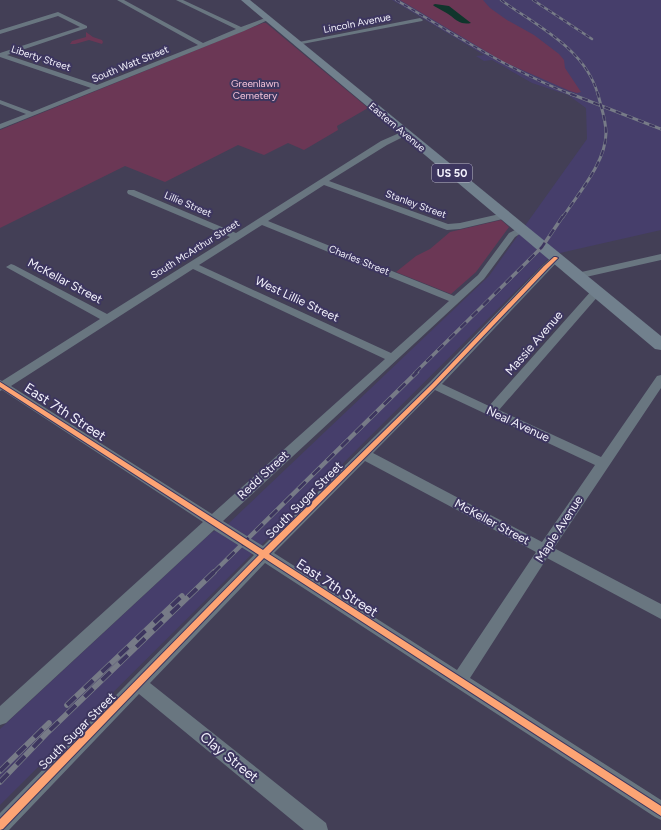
<svg xmlns="http://www.w3.org/2000/svg" width="661" height="830" viewBox="0 0 661 830" font-family="Figtree,sans-serif">
	<style>
		.built { fill: #463e6b }
		.green { fill: #6b3755 }
		.water { fill: #10352c }
		.lines { fill: none; stroke-linecap: round; stroke-linejoin: round }
		.street { fill: #697680; fill-rule: evenodd }
		.primary { fill: #71808d; fill-rule: evenodd }
		.rail-far4-casing { stroke: #777b87; stroke-width: 2.5 }
		.rail-far3-casing { stroke: #777b87; stroke-width: 3 }
		.rail-far2-casing { stroke: #777b87; stroke-width: 3.5 }
		.rail-far1-casing { stroke: #777b87; stroke-width: 4.5 }
		.rail-casing { stroke: #777b87; stroke-width: 5.5 }
		.rail-far4 { stroke: #3d365f; stroke-width: 1.5; stroke-dasharray: 4.5; stroke-linecap: butt }
		.rail-far3 { stroke: #3d365f; stroke-width: 2; stroke-dasharray: 6; stroke-linecap: butt }
		.rail-far2 { stroke: #3d365f; stroke-width: 2.5; stroke-dasharray: 8; stroke-linecap: butt }
		.rail-far1 { stroke: #3d365f; stroke-width: 3; stroke-dasharray: 10; stroke-linecap: butt }
		.rail { stroke: #3d365f; stroke-width: 4; stroke-dasharray: 12; stroke-linecap: butt }
		.cycleway-casing { stroke: #3d365f; stroke-width: 2 }
		.cycleway { fill: #fda474; fill-rule: evenodd }
		.labels { text-anchor: middle; dominant-baseline: central; stroke-width: 4; stroke-linejoin: round; paint-order: stroke }
		.far-street-label { font-size: 10px; fill: #f2f1fc; stroke: #3d365f }
		.far-park-label { font-size: 10px; fill: #f3c2d9; stroke: #3d365f }
		.shield { fill: #3d365f; stroke: #bcb9cd; stroke-width: 1 }
		.shield-label { font-size: 11px; font-weight: bold; fill: #f2f1fc }
		.street-label { font-size: 12px; fill: #f2f1fc; stroke: #3d365f }
		.near-street-label { font-size: 14px; fill: #f2f1fc; stroke: #3d365f }
	</style>
	<rect width="100%" height="100%" fill="#433f56"/>
	<path class="built" d="M392 0H661V230L560 253 548 259 0 805V729L211 533 228 524 489 276 587 139 586 108 568 95 532 83 492 60 484 61 476 56 484 55Z"/>
	<path class="green" d="M400 0H483L490 8 507 20 534 35 559 54 564 60 565 68 581 92 577 93 570 91 504 62Z
		M263 23H266L368 108 337 126 338 130 304 150 288 143 264 155 238 145 165 182 125 166 0 228V130Z
		M86 32 93 37 102 40 103 42 102 44 89 40 75 44H70L72 41 86 37Z
		M501 220 509 227 476 272 451 294 396 272 416 256 430 249 450 232Z"/>
	<path class="water" d="M435 4 449 6 471 23C462 25 457 21 451 16 446 12 439 9 434 6L433 5Z"/>
	<g class="lines">
		<path class="street" d="M117 0H124L203 43 236 29 176 0H183L241 27 265 18 270 19 244 31 0 129V124L26 114 0 104V100L32 112 91 88 0 57V53L80 27 58 16 0 34V30L58 12 87 26V28L7 55 97 85 198 45Z
			M420 18 423 20 422 21 297 45 294 43Z
			M404 131 408 133 407 135 387 145 329 181 448 224 460 223 504 213 507 214 508 216 507 218 460 229 447 230 324 185 268 221 454 296 478 275 509 233 521 227 526 230 515 237 484 279 223 521 263 546 430 382 543 265 553 256H559L561 258 559 260 442 384 489 406 592 290H600L601 292 600 294 499 410 601 457 657 376 661 375V388L554 548 661 604V619L547 558 470 678 661 800V820L655 817 265 563 150 683 326 823 328 830H304L139 694 9 830H0V813L254 555 214 530 6 723 0 725V706L203 522 2 390 0 391V380L2 381 100 319 6 267 11 264 14 265 107 314 230 237 128 194 127 192 128 190H134L236 233 381 141ZM262 225 449 301 391 353 199 265ZM193 269 385 359 212 514 11 386ZM435 390 595 465 542 542 373 453ZM365 461 536 552 457 670 274 553Z
			M661 254V260L577 279 572 276 577 273Z"/>
		<path class="primary" d="M241 0H250L661 336V350L655 349Z"/>
		<g class="rail-far4-casing">
			<path id="rail-far4" d="M396 0C454 34 510 71 573 95
				M501 0C537 26 586 49 598 95
				M533 0 592 39"/>
		</g>
		<g class="rail-far3-casing">
			<path id="rail-far3" d="M571 94 661 129
				M563 217C578 194 606 162 606 133 606 120 601 107 598 94"/>
		</g>
		<g class="rail-far2-casing">
			<path id="rail-far2" d="M415 373 542 247 563 216"/>
		</g>
		<g class="rail-far1-casing">
			<path id="rail-far1" d="M213 573 417 372"/>
		</g>
		<g class="rail-casing">
			<path id="rail" d="M67 705 182 596
				M0 771 49 723
				M0 782 46 734 214 572"/>
		</g>
		<use href="#rail-far4" class="rail-far4"/>
		<use href="#rail-far3" class="rail-far3"/>
		<use href="#rail-far2" class="rail-far2"/>
		<use href="#rail-far1" class="rail-far1"/>
		<use href="#rail" class="rail"/>
		<g class="cycleway-casing">
			<path id="cycleway" d="M554 257H556L558 258 548 268 436 386 269 554 661 806V816L264 558 3 829 0 830V819L259 555 0 387V382L263 550 432 384 544 266Z"/>
		</g>
		<use href="#cycleway" class="cycleway"/>
	</g>
	<g class="labels">
		<g class="far-street-label">
			<text transform="translate(357 23) rotate(-11)">Lincoln Avenue</text>
			<text transform="translate(41 58) rotate(18)">Liberty Street</text>
			<text transform="translate(130 64) rotate(-22)">South Watt Street</text>
			<text transform="translate(397 127) rotate(40)">Eastern Avenue</text>
			<text transform="translate(188 204) rotate(23)">Lillie Street</text>
			<text transform="translate(416 204) rotate(20)">Stanley Street</text>
			<text transform="translate(195 249) rotate(-32)">South McArthur Street</text>
			<text transform="translate(359 260) rotate(22)">Charles Street</text>
		</g>
		<g class="far-park-label">
			<text x="255" y="83">Greenlawn<tspan x="255" dy="12">Cemetery</tspan></text>
		</g>
		<rect class="shield" x="432" y="164" width="40" height="18" rx="3"/>
		<g class="shield-label">
			<text x="452" y="173">US 50</text>
		</g>
		<g class="street-label">
			<text transform="translate(65 281) rotate(28)">McKellar Street</text>
			<text transform="translate(297 299) rotate(25)">West Lillie Street</text>
			<text transform="translate(534 343) rotate(-49)">Massie Avenue</text>
			<text transform="translate(518 424) rotate(25)">Neal Avenue</text>
			<text transform="translate(263 475) rotate(-43)">Redd Street</text>
			<text transform="translate(304 500) rotate(-45)">South Sugar Street</text>
			<text transform="translate(492 522) rotate(28)">McKeller Street</text>
			<text transform="translate(559 529) rotate(-57)">Maple Avenue</text>
			<text transform="translate(77 731) rotate(-45)">South Sugar Street</text>
		</g>
		<g class="near-street-label">
			<text transform="translate(65 412) rotate(33)">East 7th Street</text>
			<text transform="translate(337 588) rotate(33)">East 7th Street</text>
			<text transform="translate(229 757) rotate(39)">Clay Street</text>
		</g>
	</g>
</svg>
